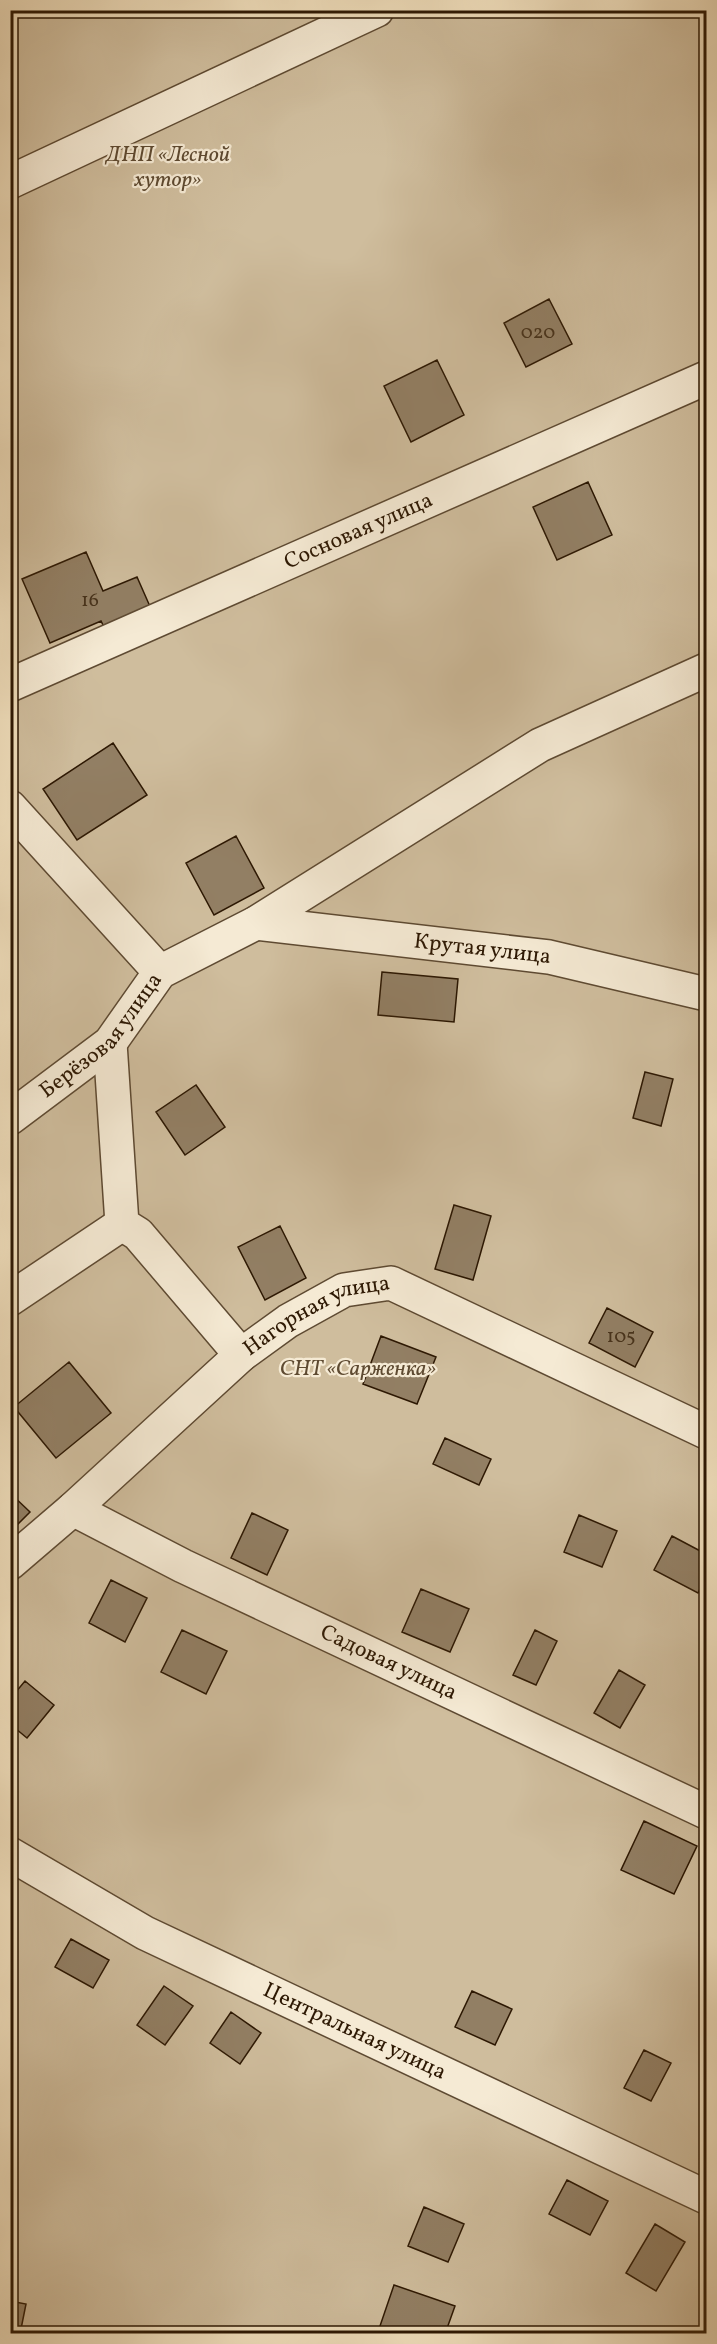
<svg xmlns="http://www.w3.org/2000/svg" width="717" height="2344" viewBox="0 0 717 2344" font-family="Vollkorn,serif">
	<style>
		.green { fill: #cfbd9d; stroke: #7e6a50; stroke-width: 1.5 }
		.building { fill: #927f64; stroke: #2d1803; stroke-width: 1.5 }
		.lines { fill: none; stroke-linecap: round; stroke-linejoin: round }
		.street-casing { stroke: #5e4a32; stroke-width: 36 }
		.street { stroke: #f5ead4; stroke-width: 33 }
		.labels { text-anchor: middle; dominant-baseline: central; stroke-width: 4.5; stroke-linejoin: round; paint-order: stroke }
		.number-label { font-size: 20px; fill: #46321b }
		.park-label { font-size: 22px; font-style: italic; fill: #5e4a31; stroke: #f5ead4 }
		.street-label { font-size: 22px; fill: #2d1803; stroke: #f5ead4 }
	</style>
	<rect width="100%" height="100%" fill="#f0dfbd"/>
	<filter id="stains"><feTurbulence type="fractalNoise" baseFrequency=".00333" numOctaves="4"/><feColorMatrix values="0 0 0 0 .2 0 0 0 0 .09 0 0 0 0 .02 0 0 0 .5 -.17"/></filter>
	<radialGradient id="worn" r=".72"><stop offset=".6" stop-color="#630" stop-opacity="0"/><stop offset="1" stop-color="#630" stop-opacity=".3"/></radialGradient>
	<path class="green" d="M11 11H706V2333L11 2334Z"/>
	<path class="building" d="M549 299 572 344 526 367 504 323Z
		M437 360 464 415 411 442 384 386Z
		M588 482 612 535 557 560 533 507Z
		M86 552 103 591 137 577 152 611 106 631 101 621 50 643 22 579Z
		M113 743 147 795 77 840 43 789Z
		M236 836 264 888 214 915 186 863Z
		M382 972 458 979 454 1022 378 1015Z
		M645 1072 673 1079 661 1126 633 1118Z
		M196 1085 225 1127 185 1155 156 1112Z
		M454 1205 491 1216 473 1280 435 1269Z
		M280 1226 306 1278 265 1300 238 1247Z
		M607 1308 653 1332 635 1367 589 1343Z
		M381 1336 436 1357 417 1404 363 1384Z
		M69 1362 111 1413 56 1458 14 1407Z
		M445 1438 491 1459 479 1485 433 1464Z
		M10 1493 30 1512 10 1532Z
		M252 1513 288 1530 267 1575 231 1558Z
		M579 1515 617 1531 602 1567 564 1552Z
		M672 1536 706 1554V1576L698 1593 654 1570Z
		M111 1580 147 1598 125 1642 89 1623Z
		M421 1589 469 1609 450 1652 402 1632Z
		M182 1630 227 1651 206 1694 161 1672Z
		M535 1630 557 1641 536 1685 513 1675Z
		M619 1670 645 1685 620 1728 594 1713Z
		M25 1681 54 1705 27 1738 10 1724V1699Z
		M644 1821 697 1846 674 1894 621 1870Z
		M71 1939 109 1960 93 1988 55 1967Z
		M164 1986 193 2006 165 2045 137 2025Z
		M472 1991 512 2009 495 2045 455 2027Z
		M231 2012 261 2033 240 2064 210 2043Z
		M644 2050 671 2063 651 2101 624 2088Z
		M567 2180 608 2201 590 2235 549 2214Z
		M424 2207 464 2224 448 2262 408 2246Z
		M655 2224 685 2242 656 2291 626 2273Z
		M394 2285 455 2306 445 2334H402L380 2326Z
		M10 2301 26 2304 20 2334H10Z"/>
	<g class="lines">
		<g class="street-casing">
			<g id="street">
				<path d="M10 182 377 10"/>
				<path id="s1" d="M10 685 706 378"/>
				<path d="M10 807 160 972"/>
				<path id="s2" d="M256 923 549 957 706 994"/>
				<path d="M110 1043 122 1224 138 1234 241 1355"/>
				<path id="s3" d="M10 1118 110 1043 160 972 256 923 540 745 706 670"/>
				<path d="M10 1299 122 1224"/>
				<path id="s4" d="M73 1509 183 1566 706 1812"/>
				<path id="s5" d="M10 1563 73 1509 241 1355 288 1321 344 1290 391 1283 706 1432"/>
				<path id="s6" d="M10 1854 145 1933 706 2197"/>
			</g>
		</g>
		<use href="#street" class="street"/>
	</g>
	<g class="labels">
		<g class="number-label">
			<text x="538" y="333">020</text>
			<text x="90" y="601">16</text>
			<text x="621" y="1337">105</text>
		</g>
		<g class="park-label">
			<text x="168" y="155">ДНП «Лесной<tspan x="168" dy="25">хутор»</tspan></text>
			<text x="358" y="1369">СНТ «Сарженка»</text>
		</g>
		<g class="street-label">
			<text stroke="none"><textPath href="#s1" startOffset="381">Сосновая улица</textPath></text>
			<text stroke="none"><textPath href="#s2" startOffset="228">Крутая улица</textPath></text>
			<text stroke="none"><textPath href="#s3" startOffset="124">Берёзовая улица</textPath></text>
			<text stroke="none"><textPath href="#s5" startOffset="398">Нагорная улица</textPath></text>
			<text stroke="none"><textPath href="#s4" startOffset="351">Садовая улица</textPath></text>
			<text stroke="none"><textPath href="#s6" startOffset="388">Центральная улица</textPath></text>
		</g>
	</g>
	<rect width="717" height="2344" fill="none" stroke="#f0dfbd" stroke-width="36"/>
	<rect x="12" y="12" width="693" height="2320" fill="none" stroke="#2d1803" stroke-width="3"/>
	<rect x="18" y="18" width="681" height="2308" fill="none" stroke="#2d1803" stroke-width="1.5"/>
	<rect width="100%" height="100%" filter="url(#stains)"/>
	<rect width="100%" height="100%" fill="url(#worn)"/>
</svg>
